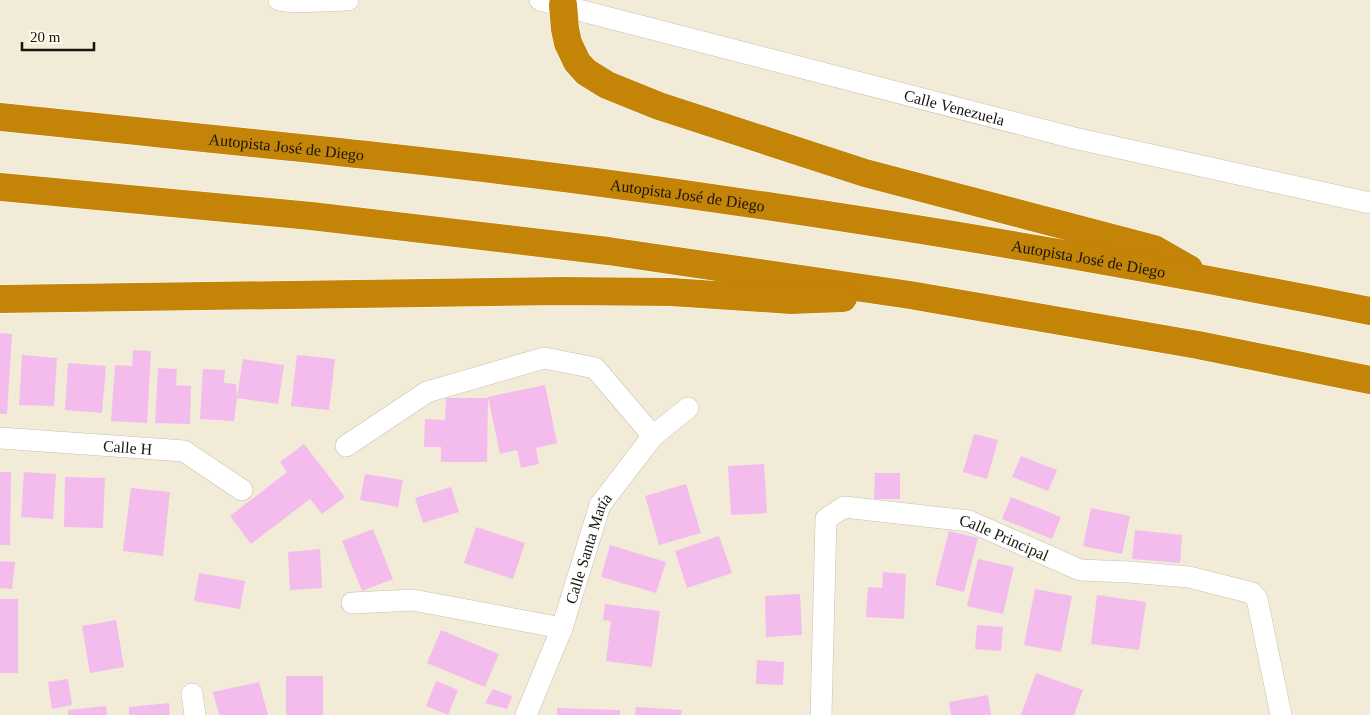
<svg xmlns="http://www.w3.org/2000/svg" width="1370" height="715" viewBox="0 0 1370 715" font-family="'Times New Roman',serif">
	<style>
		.building { fill: #f3bcec }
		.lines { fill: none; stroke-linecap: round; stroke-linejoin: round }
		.street-casing { stroke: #c7c0ad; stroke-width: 22 }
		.highway-casing { stroke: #fff; stroke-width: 29 }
		.street { stroke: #fff; stroke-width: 21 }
		.highway { stroke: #c38407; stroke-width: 28 }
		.labels { text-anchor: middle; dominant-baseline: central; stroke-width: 4; stroke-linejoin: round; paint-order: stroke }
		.street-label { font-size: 16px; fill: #19160f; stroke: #fef9e9 }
	</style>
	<rect width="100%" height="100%" fill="#f2ebd8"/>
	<path class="building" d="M0 333 12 334 7 414H0Z
		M133 350 151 351 147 423 111 421 115 365 132 366Z
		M22 355 57 358 54 406 19 405Z
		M297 355 335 359 329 410 291 406Z
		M243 359 284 365 278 404 237 398Z
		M68 363 106 366 102 413 65 410Z
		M158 368 177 369 176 385 191 386 190 424 155 423Z
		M203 369 225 370 224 383 236 384 237 398 234 421 200 419Z
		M545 385 557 443 536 448 539 464 521 468 517 450 500 454 488 397Z
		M446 398H488L487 462H441V447H424L425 419 445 420Z
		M974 434 998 440 987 479 963 472Z
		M304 444 345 497 322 514 310 499 251 544 230 516 287 472 280 462Z
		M1021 456 1057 470 1048 491 1012 477Z
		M764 464 767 513 731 515 728 466Z
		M0 472H11L10 545H0Z
		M24 472 56 474 53 519 21 517Z
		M875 473H900V499H874Z
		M365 474 403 480 398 507 360 500Z
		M65 477 105 478 103 528 64 527Z
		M686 484 701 533 659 545 645 496Z
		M451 487 459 512 423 523 415 498Z
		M131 488 170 492 163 556 123 551Z
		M1011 497 1061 517 1052 539 1002 519Z
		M1091 508 1130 516 1122 554 1083 546Z
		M476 527 525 543 513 579 464 563Z
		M373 529 393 579 362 591 342 541Z
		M1135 530 1182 535 1180 563 1132 559Z
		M949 531 978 538 964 592 935 585Z
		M719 536 732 573 687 588 675 551Z
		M610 545 666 562 656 593 601 577Z
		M320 549 322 588 290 590 288 552Z
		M978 559 1014 567 1003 614 967 606Z
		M0 561 15 562 12 589 0 588Z
		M883 572 906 574 904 619 866 617 868 587 882 588Z
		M199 573 245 581 240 609 194 601Z
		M1035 589 1072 596 1061 652 1024 645Z
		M800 594 802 635 766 637 765 596Z
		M1097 595 1146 602 1139 650 1091 644Z
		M0 599H18V673H0Z
		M605 604 660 611 652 667 606 661 611 621 603 620Z
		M116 620 124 667 90 673 82 626Z
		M977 625 1003 627 1001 651 975 649Z
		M441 630 499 654 485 687 427 663Z
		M757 660 784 662 783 685 756 684Z
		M1036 673 1083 690 1074 715H1021Z
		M286 676H323V715H286Z
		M68 679 72 705 52 709 48 682Z
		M436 681 458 690 448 715 426 706Z
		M259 682 268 715H219L213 692Z
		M493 689 512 696 507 709 485 703Z
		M988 695 991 715H951L949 702Z
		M169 703 170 715H129V707Z
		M106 706 107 715H68V710Z
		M636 707 682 710 681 715H635Z
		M557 708 620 710V715H557Z"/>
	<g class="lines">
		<g class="street-casing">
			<g id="street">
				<path d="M279 0 294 2 348 0"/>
				<path id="s1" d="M540 0 1074 138 1370 203"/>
				<path id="s2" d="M0 438 184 451 242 490"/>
				<path d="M346 446 427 392 544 358 595 368 653 436"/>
				<path d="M352 603 413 600 562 628"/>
				<path d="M192 694 195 715"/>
				<path id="s3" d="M526 715 562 628 600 505 653 436 688 408"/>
				<path id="s4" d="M821 715 826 519 844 507 969 521 1080 570 1129 572 1189 577 1252 593 1257 599 1281 715"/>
			</g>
		</g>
		<g class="highway-casing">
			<g id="highway">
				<path d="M563 5 565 29 568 43 577 62 586 72 607 85 659 106 865 173 1154 249 1189 269"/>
				<path id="s5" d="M0 117C198 138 397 156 595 182 855 216 1113 260 1370 311"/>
				<path d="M0 187 311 216 608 251 910 295 1198 345 1370 380"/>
				<path d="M0 299 563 291 671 292 791 300 843 298"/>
			</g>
		</g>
		<use href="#street" class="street"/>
		<use href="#highway" class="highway"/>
	</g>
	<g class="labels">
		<g class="street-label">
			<text stroke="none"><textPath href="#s1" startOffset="428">Calle Venezuela</textPath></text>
			<text stroke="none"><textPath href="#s5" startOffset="288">Autopista José de Diego</textPath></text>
			<text stroke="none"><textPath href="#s5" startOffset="692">Autopista José de Diego</textPath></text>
			<text stroke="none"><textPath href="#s5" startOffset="1098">Autopista José de Diego</textPath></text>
			<text stroke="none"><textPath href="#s2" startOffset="128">Calle H</textPath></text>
			<text stroke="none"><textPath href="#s4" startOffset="382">Calle Principal</textPath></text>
			<text stroke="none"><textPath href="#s3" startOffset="178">Calle Santa María</textPath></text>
		</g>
	</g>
	<path d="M22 42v8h72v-8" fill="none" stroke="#19160f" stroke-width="2.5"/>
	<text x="30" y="42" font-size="15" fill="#19160f" stroke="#fef9e9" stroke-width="4" paint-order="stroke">20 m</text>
</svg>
